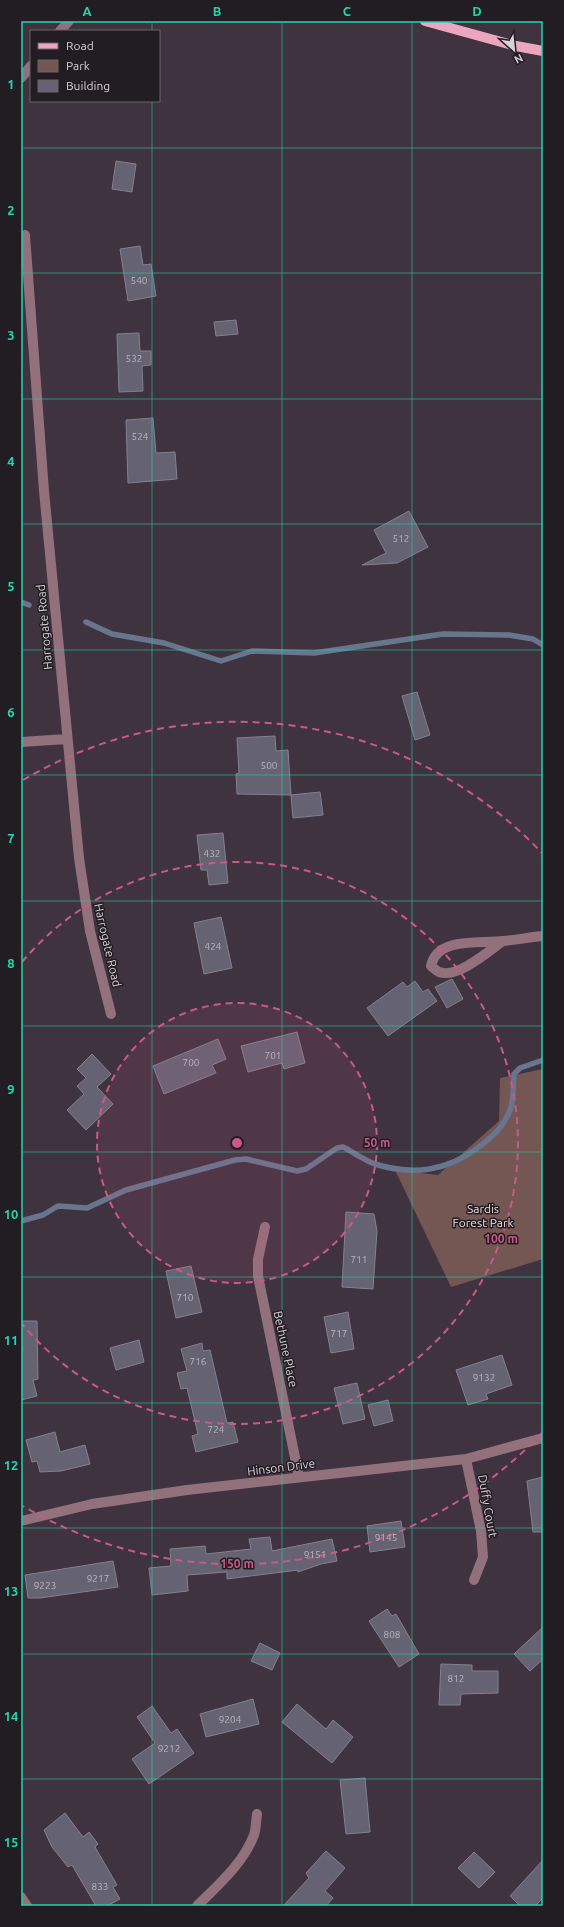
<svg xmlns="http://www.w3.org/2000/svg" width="564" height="1927" viewBox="0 0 564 1927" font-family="Ubuntu,sans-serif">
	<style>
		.green { fill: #745653 }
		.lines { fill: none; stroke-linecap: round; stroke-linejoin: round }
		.stream { stroke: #68758f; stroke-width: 5.5 }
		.building { fill: #656272; stroke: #848091 }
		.minor { stroke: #92707c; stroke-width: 10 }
		.major { stroke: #eca6c0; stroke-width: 10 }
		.grid { fill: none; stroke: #24d5ae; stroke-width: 1; stroke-opacity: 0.55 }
		.ring { fill: none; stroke: #ca5987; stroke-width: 2; stroke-dasharray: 7 5 }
		.labels { text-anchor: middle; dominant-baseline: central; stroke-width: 3; stroke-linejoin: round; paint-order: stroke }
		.number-label { font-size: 10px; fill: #bbb5be }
		.street-label { font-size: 12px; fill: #d8d1d8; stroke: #221d22 }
		.park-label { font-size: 12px; fill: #f6dcd9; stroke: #221d22 }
		.centre { fill: #ca5987; stroke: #221d22; stroke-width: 2 }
		.ring-label { font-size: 12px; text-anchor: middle; font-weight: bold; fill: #ca5987; stroke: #221d22; stroke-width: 3; stroke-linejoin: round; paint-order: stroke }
		.neatline { fill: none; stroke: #24d5ae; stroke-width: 1.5 }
		.grid-label { font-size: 13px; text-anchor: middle; font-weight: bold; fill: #24d5ae }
	</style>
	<rect width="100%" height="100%" fill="#3e333f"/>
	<path class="green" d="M543 1069V1259L451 1287 395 1170 438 1175 499 1121 500 1078Z"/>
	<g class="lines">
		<path class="stream" d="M21 602 29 605
			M86 622 112 634 164 643 221 661 252 651 314 653 443 634 509 635 533 639 543 645
			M21 1221 43 1215 58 1206 87 1208 126 1190 235 1160 246 1159 297 1171 306 1169 337 1148 343 1147C353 1152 364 1160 375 1164 414 1176 447 1171 479 1147 492 1137 502 1128 509 1113 514 1103 513 1085 514 1074L520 1068 543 1060"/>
	</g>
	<path class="building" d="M116 161 136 164 132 192 112 189Z
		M140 246 143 265 151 264 156 296 128 301 120 249Z
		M236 320 238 334 216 336 214 322Z
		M139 333 140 351H151V365L142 366 143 391 119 392 117 334Z
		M153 418 156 453 175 452 177 479 128 483 126 420Z
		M409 511 428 547 397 563 362 565 386 553 374 530Z
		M417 692 430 735 415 740 402 696Z
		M275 736 276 751 288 750 291 795 237 794 236 774 239 773 237 738Z
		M320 792 323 815 293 818 291 795Z
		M223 833 228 883 209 885 207 870H201L197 835Z
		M221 917 232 968 204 974 194 923Z
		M452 979 463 999 447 1008 435 987Z
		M415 981 423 992 428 989 437 1001 388 1036 367 1008 403 982 407 987Z
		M297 1032 305 1063 284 1069 282 1063 248 1072 241 1046Z
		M218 1039 226 1059 212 1065 216 1073 164 1094 153 1066Z
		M92 1054 111 1074 97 1087 113 1104 86 1130 67 1110 84 1094 77 1086 86 1078 77 1069Z
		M346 1212 374 1214 377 1231 373 1289 342 1287Z
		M191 1266 202 1312 176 1318 166 1271Z
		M348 1312 354 1349 331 1353 324 1317Z
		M21 1321H37L38 1379 33 1380 37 1396 21 1400Z
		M139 1340 144 1362 116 1370 110 1348Z
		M202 1343 203 1351 210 1350 227 1423 233 1422 238 1442 196 1452 192 1436 198 1434 187 1388 181 1389 177 1373 187 1371 181 1349Z
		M502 1355 512 1385 486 1394 488 1399 468 1405 456 1370Z
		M357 1383 365 1419 343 1424 334 1388Z
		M388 1400 393 1421 374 1426 368 1405Z
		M55 1432 60 1452 85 1445 90 1464 61 1471 40 1472 37 1461 32 1462 26 1440Z
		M543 1477V1532H533L527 1481Z
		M401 1521 405 1547 370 1552 367 1526Z
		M270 1537 272 1551 332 1539 337 1561 321 1564 298 1572V1570L227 1579V1572L187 1575 188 1591 152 1595 149 1568 171 1566 170 1549 205 1546 206 1554 251 1549 249 1539Z
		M113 1561 118 1587 40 1598H28L25 1575Z
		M387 1609 392 1616 396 1614 419 1654 399 1667 369 1621Z
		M543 1627V1659L530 1671 514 1654Z
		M260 1643 280 1653 272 1670 251 1661Z
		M441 1664 472 1665V1671H498V1693L461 1694 460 1705H439Z
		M253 1699 259 1724 206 1737 200 1714Z
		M297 1704 326 1729 333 1720 353 1737 332 1763 282 1722Z
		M152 1706 171 1733 177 1729 194 1753 149 1784 132 1759 155 1743 137 1717Z
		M365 1778 370 1832 346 1834 340 1780Z
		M65 1813 83 1837 89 1832 98 1844 95 1847 117 1885 113 1887 120 1899 107 1906H96L72 1865 68 1867 52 1847 44 1830Z
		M326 1851 345 1868 325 1891 333 1898 326 1906H283L309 1878 306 1873Z
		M474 1852 495 1872 479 1888 458 1868Z
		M543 1860V1898L535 1906H520L510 1896Z"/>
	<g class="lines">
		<path class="minor" d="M60 31 69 21
			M21 78 31 66
			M25 235 44 491 79 858 90 931 111 1014
			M21 742 67 739
			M503 941C489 951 457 979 439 972 436 971 434 968 431 966 437 936 481 944 503 941 517 940 530 937 543 936
			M265 1227 258 1259V1276L299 1477
			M466 1459 481 1531 483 1557 474 1580
			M21 1521 92 1504 187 1490 466 1459 543 1438
			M21 1897 27 1906
			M197 1906C218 1885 243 1864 254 1835 256 1829 256 1821 257 1814"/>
		<path class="major" d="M425 21 516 46 543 51"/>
	</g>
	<path class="grid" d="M152 21V31M282 21V1906M412 21V1906M152 101V1906M21 148H543M21 273H543M21 399H543M21 524H543M21 650H543M21 775H543M21 901H543M21 1026H543M21 1152H543M21 1277H543M21 1403H543M21 1528H543M21 1654H543M21 1779H543"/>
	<circle cx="237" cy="1143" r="140" fill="#ca5987" fill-opacity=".12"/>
	<g class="ring">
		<circle cx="237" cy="1143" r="140"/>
		<path d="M22 962A281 281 0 1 1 22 1324"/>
		<path d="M542 1433A421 421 0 0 1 23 1506M23 780A421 421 0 0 1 542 853"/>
	</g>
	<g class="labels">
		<g class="number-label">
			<text x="139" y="280">540</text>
			<text x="134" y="358">532</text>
			<text x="140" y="436">524</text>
			<text x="401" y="538">512</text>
			<text x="269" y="765">500</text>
			<text x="212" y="853">432</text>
			<text x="213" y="946">424</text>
			<text x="273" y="1055">701</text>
			<text x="191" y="1062">700</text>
			<text x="359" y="1259">711</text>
			<text x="185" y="1297">710</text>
			<text x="339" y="1333">717</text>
			<text x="198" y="1361">716</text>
			<text x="484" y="1377">9132</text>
			<text x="216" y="1429">724</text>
			<text x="386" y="1537">9145</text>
			<text x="315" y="1554">9151</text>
			<text x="98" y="1578">9217</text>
			<text x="45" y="1585">9223</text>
			<text x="392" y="1634">808</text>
			<text x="456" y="1678">812</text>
			<text x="230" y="1719">9204</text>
			<text x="169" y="1748">9212</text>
			<text x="100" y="1886">833</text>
		</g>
		<g class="street-label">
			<text transform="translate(44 627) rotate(-95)">Harrogate Road</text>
			<text transform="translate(108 945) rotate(77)">Harrogate Road</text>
			<text transform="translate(286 1349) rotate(78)">Bethune Place</text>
			<text transform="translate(281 1467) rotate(-7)">Hinson Drive</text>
			<text transform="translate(488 1506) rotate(80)">Duffy Court</text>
		</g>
		<g class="park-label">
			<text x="483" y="1208">Sardis<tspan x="483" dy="14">Forest Park</tspan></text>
		</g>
	</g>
	<circle cx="237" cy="1143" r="6" class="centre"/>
	<g class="ring-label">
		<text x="377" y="1147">50 m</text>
		<text x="501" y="1243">100 m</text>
		<text x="237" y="1568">150 m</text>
	</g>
	<rect width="564" height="1927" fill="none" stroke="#221d22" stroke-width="44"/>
	<rect x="30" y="30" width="130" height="72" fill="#221d22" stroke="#6b656b"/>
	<rect x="38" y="43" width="20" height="6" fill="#eca6c0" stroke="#6b656b"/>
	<text x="66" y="50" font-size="12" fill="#d8d1d8">Road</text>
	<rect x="38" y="60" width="20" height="12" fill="#745653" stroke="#6b656b"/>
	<text x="66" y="70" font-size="12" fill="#d8d1d8">Park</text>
	<rect x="38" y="80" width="20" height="12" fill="#656272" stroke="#6b656b"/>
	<text x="66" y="90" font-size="12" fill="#d8d1d8">Building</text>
	<g transform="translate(514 50) rotate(153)" stroke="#221d22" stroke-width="3" paint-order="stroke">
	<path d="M0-3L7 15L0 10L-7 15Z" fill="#d8d1d8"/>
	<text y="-6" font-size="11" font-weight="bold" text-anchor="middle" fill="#d8d1d8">N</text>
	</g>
	<rect x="22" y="22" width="520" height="1883" class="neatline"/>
	<g class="grid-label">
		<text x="87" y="16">A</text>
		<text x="217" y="16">B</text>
		<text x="347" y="16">C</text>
		<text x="477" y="16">D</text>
		<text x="11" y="89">1</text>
		<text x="11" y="215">2</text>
		<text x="11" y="340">3</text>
		<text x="11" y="466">4</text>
		<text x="11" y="591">5</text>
		<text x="11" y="717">6</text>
		<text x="11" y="843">7</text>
		<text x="11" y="968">8</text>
		<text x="11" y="1094">9</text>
		<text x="11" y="1219">10</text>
		<text x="11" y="1345">11</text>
		<text x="11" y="1470">12</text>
		<text x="11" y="1596">13</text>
		<text x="11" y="1721">14</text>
		<text x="11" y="1847">15</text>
	</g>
</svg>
